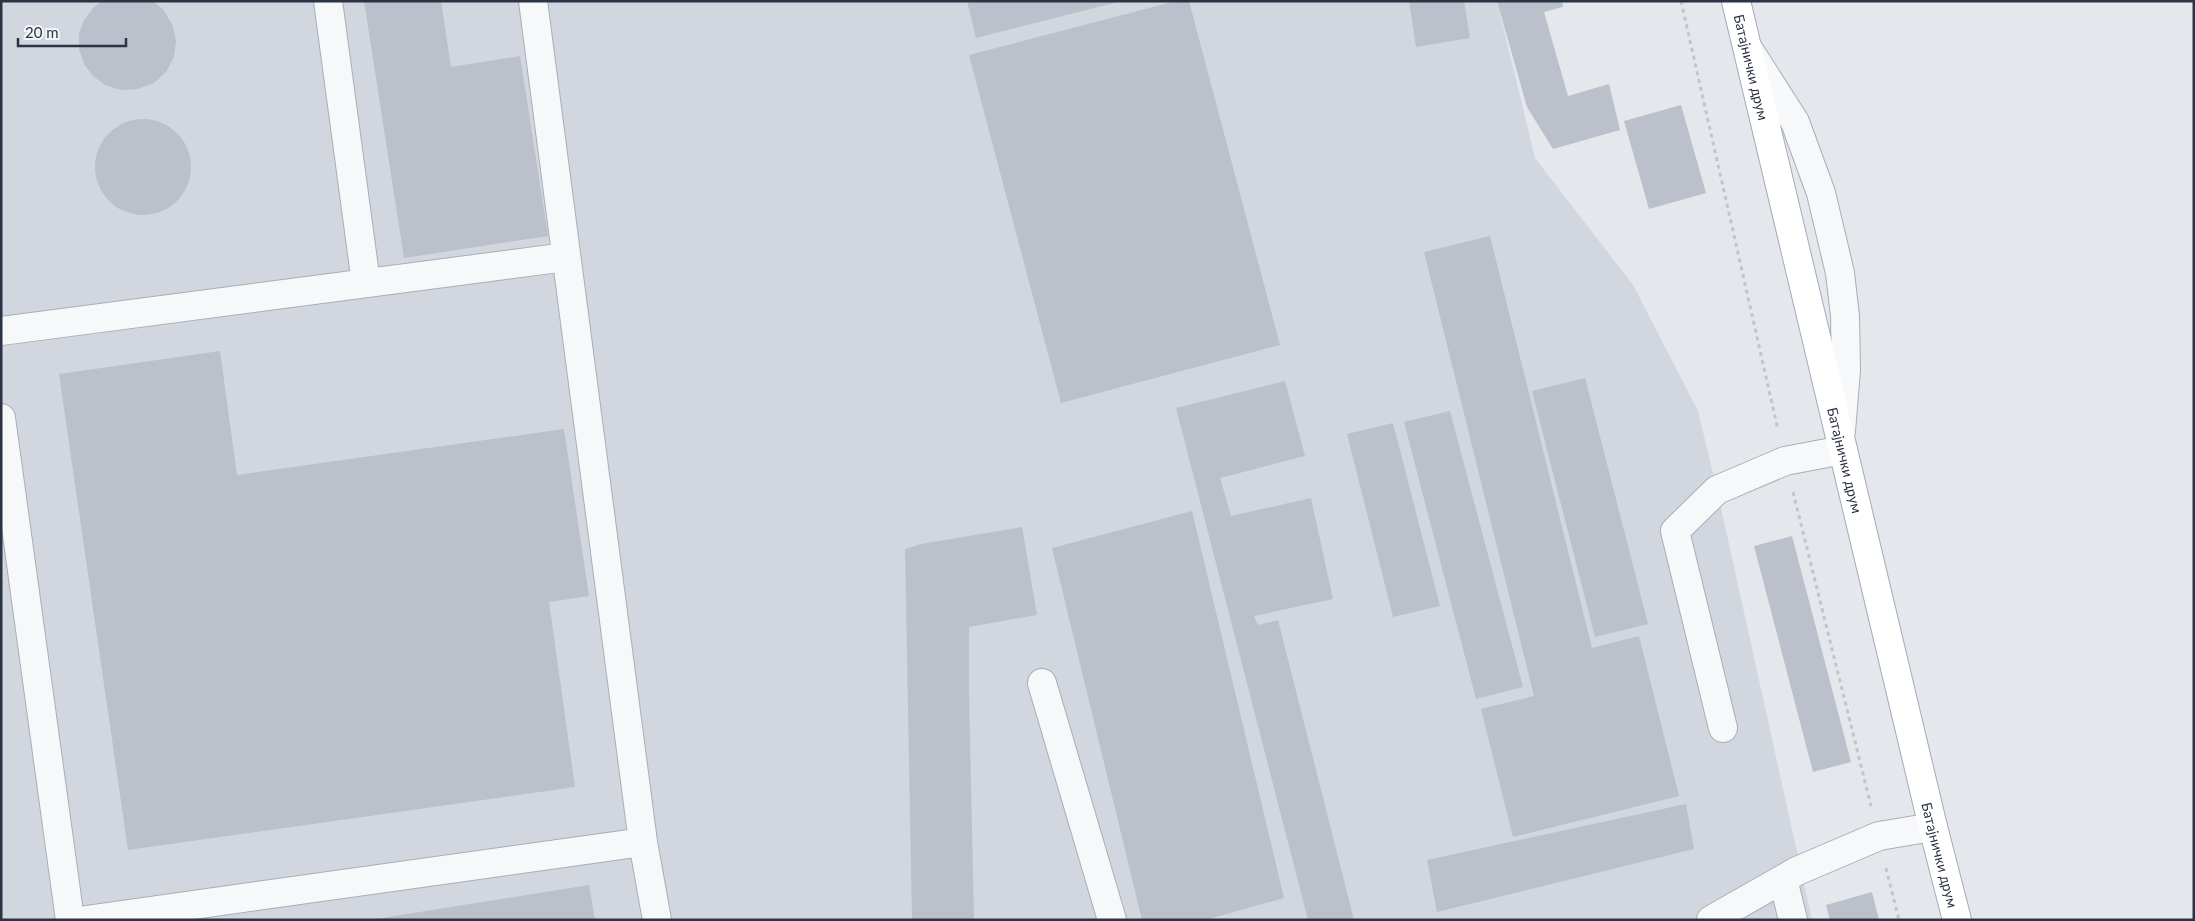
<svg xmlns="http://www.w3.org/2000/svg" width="2195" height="921" viewBox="0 0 2195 921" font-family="Lato,sans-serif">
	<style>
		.built { fill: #d2d6de }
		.building { fill: #bbc0ca }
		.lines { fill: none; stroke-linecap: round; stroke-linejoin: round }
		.minor-casing { stroke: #a9aeb7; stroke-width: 30 }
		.major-casing { stroke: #a3abb8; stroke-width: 30 }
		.path { stroke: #c2c5cb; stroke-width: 3; stroke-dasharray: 4 4; stroke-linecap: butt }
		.minor { stroke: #f7f8fa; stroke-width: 28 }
		.major { stroke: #fff; stroke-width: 28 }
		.labels { text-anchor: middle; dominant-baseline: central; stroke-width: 4.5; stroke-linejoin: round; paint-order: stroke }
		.street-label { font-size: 14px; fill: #2b3445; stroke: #f4f6f9 }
	</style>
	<rect width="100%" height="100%" fill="#e4e7ec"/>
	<path class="built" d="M1 1H1497L1535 158 1633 285 1698 411 1717 490 1812 920H1Z"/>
	<path class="building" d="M102 1H152L163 9 172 24 176 40 174 57 166 72 154 83 138 89 121 90 105 85 93 76 84 64 79 49V34L84 20 94 7Z
		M364 1H441L451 67 520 56 548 236 404 258Z
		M967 1H1118V2L976 38Z
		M1176 1H1189L1280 345 1061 403 969 55Z
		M1409 1H1464L1470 38 1416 47Z
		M1497 1H1562L1563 7 1544 12 1568 96 1609 84 1620 130 1553 149 1527 107Z
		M1681 105 1706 193 1649 209 1624 121Z
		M95 167a48 48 0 1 1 96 0a48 48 0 1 1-96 0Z
		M1490 236 1592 648 1639 636 1679 796 1513 837 1481 709 1534 696 1424 252Z
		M220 351 237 475 564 429 589 596 549 602 575 787 128 850 59 374Z
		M1585 378 1648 624 1595 637 1532 391Z
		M1285 381 1305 456 1220 478 1231 516 1311 498 1333 599 1254 616 1258 625 1278 620 1354 920H1308L1176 408Z
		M1450 411 1523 687 1476 699 1404 422Z
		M1393 423 1440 606 1393 617 1347 434Z
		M1192 511 1284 898 1205 920H1142L1052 548Z
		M1022 527 1037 615 969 627V693L974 920H912L905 549 921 544Z
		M1792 536 1851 762 1813 772 1754 546Z
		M1686 804 1694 849 1437 912 1427 860Z
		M589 885 595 920H376V919Z
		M1872 892 1879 920H1830L1826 905Z"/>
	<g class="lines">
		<g class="minor-casing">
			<path id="minor" d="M328 1 366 283
				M533 1 643 842 657 920
				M1749 50 1795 122 1821 193 1840 273 1845 316 1846 370 1841 431
				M1 331 566 257
				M1 418 70 920
				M1042 683 1112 920
				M1723 728 1675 531 1717 490 1785 461 1843 450
				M1783 879 1793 920
				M86 920 643 842
				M1711 920 1797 871 1879 836 1933 827"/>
		</g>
		<g class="major-casing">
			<g id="major">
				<path id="s1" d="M1736 1 1933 827 1957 920"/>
			</g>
		</g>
		<path class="path" d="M1681 1 1778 430
			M1793 492 1871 806
			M1886 868 1899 920"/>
		<use href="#minor" class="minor"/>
		<use href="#major" class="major"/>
	</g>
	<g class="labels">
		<g class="street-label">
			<text stroke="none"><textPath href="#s1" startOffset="68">Батајнички друм</textPath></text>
			<text stroke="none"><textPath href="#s1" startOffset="472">Батајнички друм</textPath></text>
			<text stroke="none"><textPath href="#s1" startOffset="878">Батајнички друм</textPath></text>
		</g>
	</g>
	<rect width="2195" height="921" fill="none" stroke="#2b3445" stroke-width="5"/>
	<path d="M18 38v8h108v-8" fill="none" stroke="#2b3445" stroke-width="2.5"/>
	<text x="25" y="38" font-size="15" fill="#2b3445" stroke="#f4f6f9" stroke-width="4" paint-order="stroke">20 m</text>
</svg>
